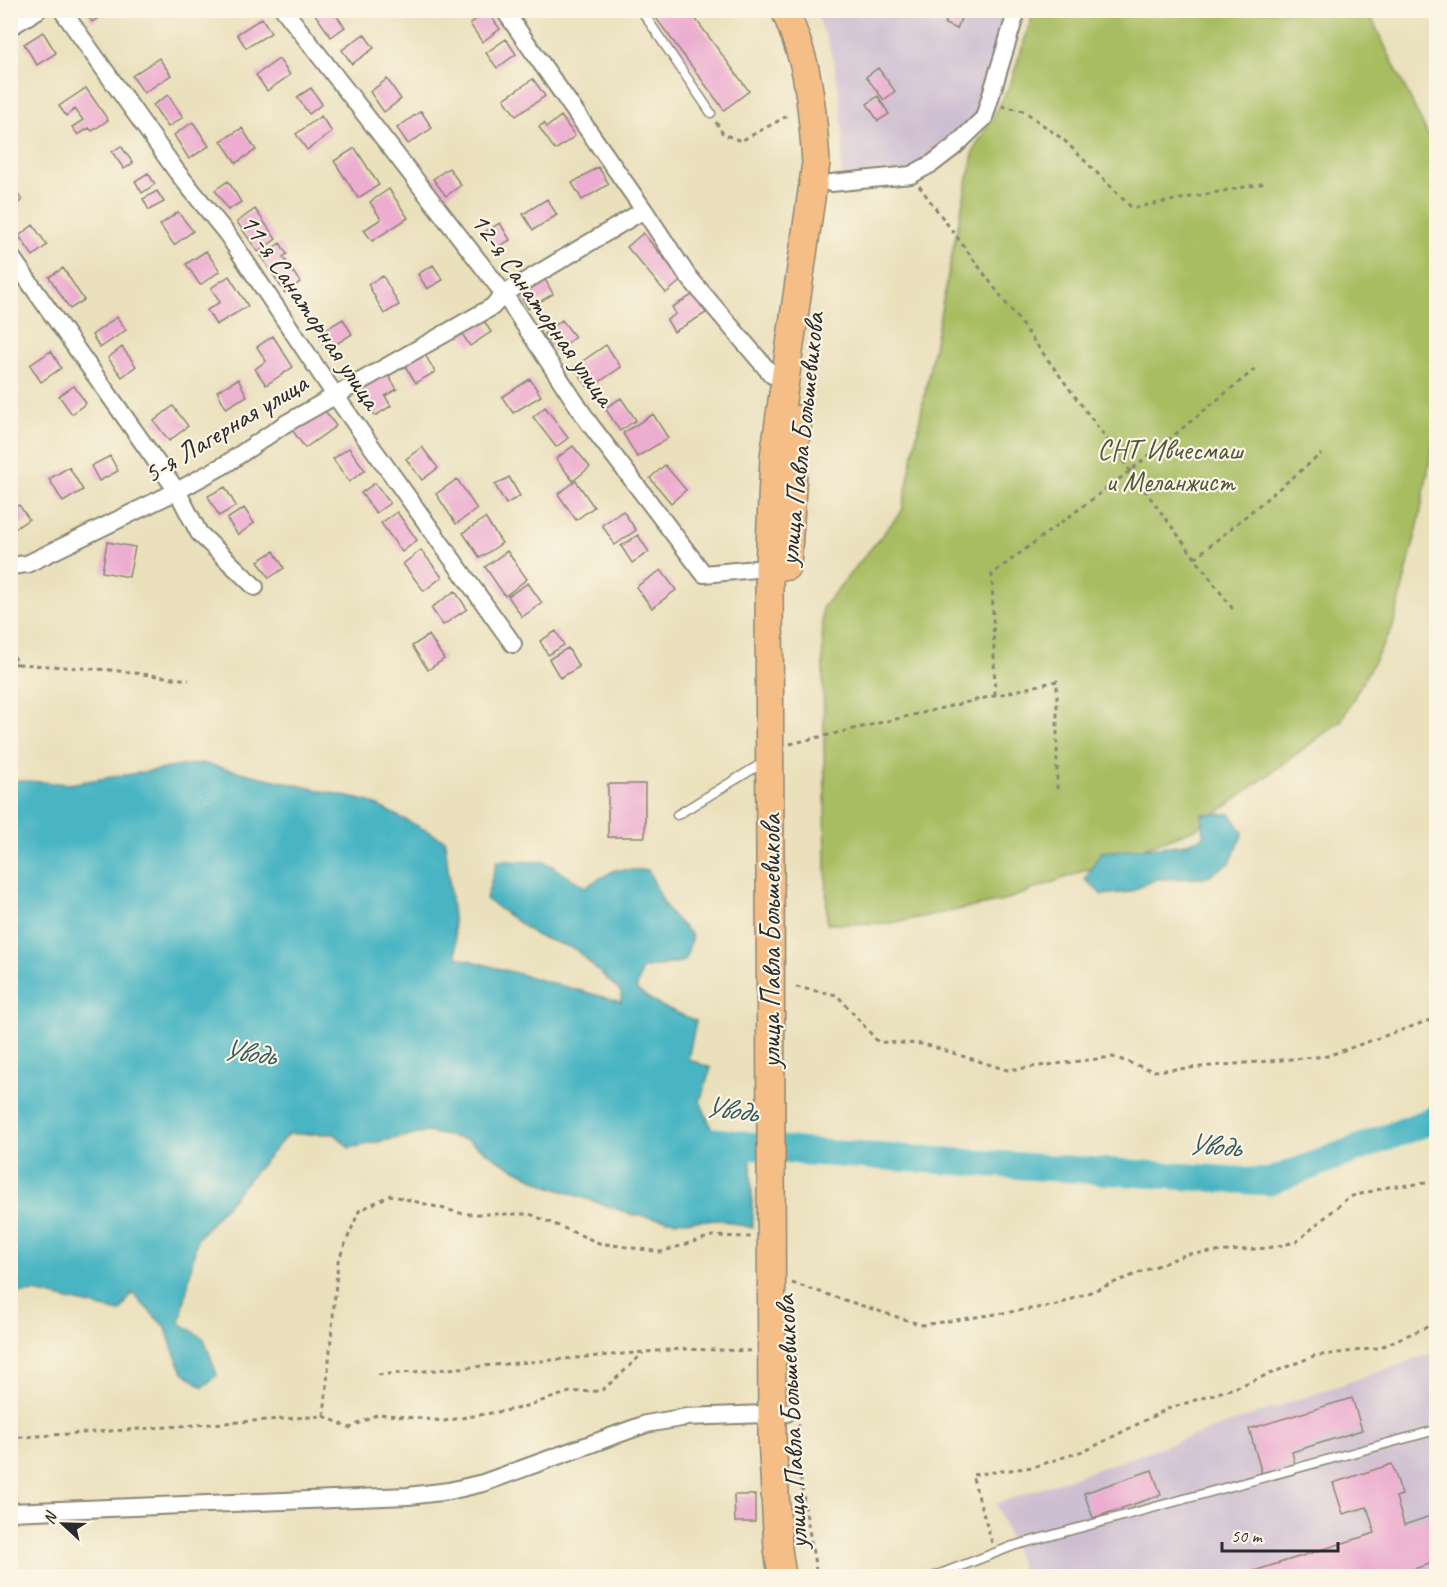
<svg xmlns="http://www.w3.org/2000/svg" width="1447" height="1587" viewBox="0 0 1447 1587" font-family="Caveat,sans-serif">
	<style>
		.industrial { fill: #cebed1 }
		.green { fill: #a8bd62; stroke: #6a7446; stroke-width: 1.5 }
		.water { fill: #48b5c3; stroke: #3a7077; stroke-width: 1.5 }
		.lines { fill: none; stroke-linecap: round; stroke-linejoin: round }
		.river { stroke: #48b5c3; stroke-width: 27 }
		.building { fill: #ecadd0 }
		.lane-casing { stroke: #8a8674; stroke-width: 11 }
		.street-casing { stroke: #8a8674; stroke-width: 20 }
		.primary-casing { stroke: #8a8674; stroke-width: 30 }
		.path { stroke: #8a8674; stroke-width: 3; stroke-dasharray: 4.5 4.5; stroke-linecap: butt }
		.lane { stroke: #fff; stroke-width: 8 }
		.street { stroke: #fff; stroke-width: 16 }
		.primary { stroke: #f6be87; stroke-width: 27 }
		.labels { text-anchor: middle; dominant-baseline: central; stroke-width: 4.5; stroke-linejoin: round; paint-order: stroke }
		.street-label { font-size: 28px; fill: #2b2b2b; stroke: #fcf5e5 }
		.park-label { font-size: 28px; fill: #50573c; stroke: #fcf5e5 }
		.water-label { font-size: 30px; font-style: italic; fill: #355b60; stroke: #fcf5e5 }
	</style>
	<rect width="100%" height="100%" fill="#fcf5e5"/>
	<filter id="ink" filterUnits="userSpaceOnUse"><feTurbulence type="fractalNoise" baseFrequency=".0167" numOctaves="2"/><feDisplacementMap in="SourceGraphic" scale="12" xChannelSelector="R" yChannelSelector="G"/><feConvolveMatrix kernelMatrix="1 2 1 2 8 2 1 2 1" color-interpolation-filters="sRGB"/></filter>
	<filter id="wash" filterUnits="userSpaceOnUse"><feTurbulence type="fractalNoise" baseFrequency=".008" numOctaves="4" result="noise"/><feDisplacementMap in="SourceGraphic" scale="24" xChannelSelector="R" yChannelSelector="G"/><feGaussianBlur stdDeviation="1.35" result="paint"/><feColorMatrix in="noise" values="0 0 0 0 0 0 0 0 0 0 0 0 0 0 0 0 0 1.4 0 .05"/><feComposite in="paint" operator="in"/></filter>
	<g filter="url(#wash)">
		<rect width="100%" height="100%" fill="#eae0bc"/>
		<path class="industrial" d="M815 11H1014L982 115 911 173 841 176 843 138 839 91 834 63 826 37Z
			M1436 1352V1576H1024L996 1504Z"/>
		<path class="green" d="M1034 11H1368L1436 152V426L1419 521 1393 627 1341 721 1195 829 1003 901 891 923 827 924 822 608 902 511 955 239 974 150 1010 85Z"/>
		<path class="water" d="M201 763 370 802 445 840 457 957 621 1002V992L575 949 537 936 486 899 497 861 545 862 585 887 615 870H648L667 910 692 936 685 961 642 969 636 990 659 1005 696 1021 688 1059 711 1068 700 1101 712 1129 750 1137 753 1228 720 1220 676 1221 634 1215 546 1185 502 1162 468 1140 427 1132 349 1148 335 1134H288L197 1239 180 1323 204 1339 217 1375 203 1387 183 1372 173 1350 166 1328 132 1293 120 1312 35 1292 11 1294V780L69 784Z
			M1202 814H1231L1243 833 1230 863 1204 878 1156 879 1130 892 1102 895 1085 879 1101 852 1182 845 1204 837Z"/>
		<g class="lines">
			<path class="river" d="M715 1141 808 1152 1268 1182 1436 1119"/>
		</g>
		<g id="blocks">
			<path class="building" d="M85 10H111L92 22Z
				M312 10H342L336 15 345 27 331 37Z
				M650 10H689L749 91 724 110Z
				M950 10H964L957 29 945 24Z
				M487 11 500 29 482 42 470 24Z
				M262 18 271 33 246 48 237 34Z
				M43 32 56 53 37 65 24 44Z
				M364 34 374 48 352 64 342 50Z
				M506 39 516 54 497 68 486 53Z
				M159 58 171 75 144 93 132 76Z
				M279 59 290 75 267 91 256 75Z
				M878 68 895 91 884 100 866 77Z
				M387 79 401 99 384 112 370 92Z
				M533 79 545 96 516 116 504 99Z
				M86 88 108 120 92 131 89 128 78 135 72 127 83 120 75 109 66 116 59 106Z
				M311 88 322 104 309 114 297 97Z
				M168 95 183 117 168 127 153 105Z
				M878 96 889 114 878 121 867 104Z
				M421 111 432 128 408 144 397 128Z
				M321 116 332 132 307 150 296 134Z
				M561 116 575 136 555 150 539 127 544 123 547 127Z
				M193 122 209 146 189 159 174 135Z
				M242 128 256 150 236 163 221 141Z
				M121 146 133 163 124 169 112 152Z
				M355 148 379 185 358 198 334 161Z
				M598 167 609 184 582 200 572 183Z
				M449 168 461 185 446 196 433 179Z
				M148 173 155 184 142 193 135 181Z
				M228 181 241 202 228 210 215 190Z
				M10 184 22 200 10 209Z
				M389 189 408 218 372 241 364 230 381 219 370 202Z
				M157 191 164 202 149 210 143 199Z
				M547 199 557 215 533 230 523 214Z
				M255 209 276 239 258 252 237 222Z
				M178 212 193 231 174 245 160 225Z
				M500 223 510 240 496 248 486 231Z
				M33 225 47 245 33 256 19 236Z
				M643 233 682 280 666 293 627 247Z
				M280 243 287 254 283 257 300 282 285 293 261 256Z
				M206 251 220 271 200 285 186 264Z
				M433 265 443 280 427 289 418 274Z
				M63 268 84 300 70 309 49 277Z
				M542 274 553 294 528 309 517 289Z
				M229 276 248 306 216 325 207 310 220 302 211 288Z
				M383 276 399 305 384 314 368 284Z
				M694 294 706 313 674 332 667 320 676 314 672 307Z
				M480 315 491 332 470 346 459 329Z
				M117 317 126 330 100 348 92 335Z
				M343 319 352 334 327 350 318 334Z
				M562 320 575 337 557 351 544 334Z
				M273 336 293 367 266 385 255 369 266 361 257 347Z
				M606 345 621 367 589 389 574 367Z
				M122 347 136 366 122 377 108 358Z
				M51 351 61 368 41 382 30 365Z
				M423 351 435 372 416 383 403 363Z
				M386 372 397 389 385 396 391 406 375 416 359 389Z
				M238 379 247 396 226 408 217 391Z
				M530 379 541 396 513 413 502 397Z
				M74 386 86 403 72 414 59 396Z
				M621 398 636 420 620 431 605 408Z
				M321 405 336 426 305 448 290 427Z
				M173 406 188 426 169 441 154 421Z
				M545 407 568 438 556 447 533 417Z
				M653 414 668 438 637 457 623 433Z
				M573 446 590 467 573 481 556 459Z
				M422 447 438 468 422 480 406 459Z
				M349 448 365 470 349 482 333 459Z
				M110 456 118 471 99 481 91 466Z
				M665 465 686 490 671 503 650 478Z
				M69 467 83 490 63 502 49 479Z
				M509 477 520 496 506 504 495 485Z
				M457 479 477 509 456 524 436 494Z
				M576 481 594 507 576 520 558 494Z
				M375 483 390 503 376 513 361 493Z
				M225 487 236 506 219 516 208 496Z
				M19 505 29 519 10 532V511Z
				M244 508 254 523 238 535 227 519Z
				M623 511 636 530 615 545 602 525Z
				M397 512 417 540 402 552 381 523Z
				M485 518 502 543 480 558 463 533Z
				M638 535 649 552 632 563 621 546Z
				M107 542 135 547 129 577 102 572Z
				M421 550 442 577 424 591 403 564Z
				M274 551 284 568 269 578 258 561Z
				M507 551 527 579 505 596 485 567Z
				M661 570 676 590 652 608 636 587Z
				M528 583 542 603 522 617 508 596Z
				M455 591 467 609 443 625 431 608Z
				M556 631 564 645 548 655 540 641Z
				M429 635 444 659 428 670 412 646Z
				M568 648 579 667 560 678 549 659Z
				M608 784H645V837H608Z
				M1352 1398 1362 1430 1292 1452 1295 1464 1262 1474 1249 1429Z
				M1392 1464 1402 1495 1396 1497 1404 1525 1436 1514V1562L1391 1576H1238L1375 1533 1367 1507 1343 1514 1333 1483Z
				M1152 1470 1161 1495 1093 1518 1084 1493Z
				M734 1495H755V1522H735Z"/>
		</g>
	</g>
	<g filter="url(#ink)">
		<use href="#blocks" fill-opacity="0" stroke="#8a8674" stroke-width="1.5"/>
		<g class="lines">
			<g class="lane-casing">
				<path id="lane" d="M641 10 711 113
					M677 815 766 761
					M935 1576 1013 1546 1436 1430"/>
			</g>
			<g class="street-casing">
				<path id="street" d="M62 10 177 172 227 234 339 401 513 644
					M284 10 504 294 589 423 704 574 777 567
					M504 10 644 210 687 275 772 375 786 377
					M10 27 38 10
					M831 183 911 175 933 163 955 146 984 118 1017 10
					M10 255 177 491 199 533 255 587
					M10 566 27 564 177 491 226 464 285 424 492 307 504 294 644 210
					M10 1512 408 1496 449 1491 483 1483 646 1424 687 1417 787 1413"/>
			</g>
			<g class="primary-casing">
				<path id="primary" d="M787 566 795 441 798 419
					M782 1576 778 1549 772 1437 769 568 774 457 816 163C814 133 812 103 806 74 802 52 793 31 785 10"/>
			</g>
			<path class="path" d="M1002 106 1024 111 1065 141 1132 208 1266 183
				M716 122 723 134 741 141 791 114
				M919 186 1235 612
				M1195 558 1321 454
				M10 648 18 664 10 663
				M18 664 111 670 189 680
				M995 695 992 574 1130 471 1255 369
				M790 744 1057 681V792
				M796 987 837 995 878 1042 924 1044 1007 1070 1113 1057 1154 1071 1327 1056 1436 1018
				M792 1283 922 1325 1057 1305 1187 1254 1268 1248 1296 1242 1349 1197 1388 1187 1436 1182
				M794 1334 797 1402
				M378 1375 680 1349 751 1351
				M324 1416 350 1428 378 1414 444 1421 520 1408 570 1392 601 1391 620 1375 643 1353
				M798 1424 801 1483 817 1576
				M10 1438 324 1416 338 1261 359 1211 390 1195 464 1214H530L599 1243 661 1252 712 1236 751 1237
				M992 1543 972 1475 1033 1467 1089 1449 1167 1409 1237 1387 1314 1356 1378 1348 1436 1323"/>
			<use href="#lane" class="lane"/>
			<use href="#street" class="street"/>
			<use href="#primary" class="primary"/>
		</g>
	</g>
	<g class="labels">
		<g class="street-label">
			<text transform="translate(543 309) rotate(55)">12-я Санаторная улица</text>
			<text transform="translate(311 311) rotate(56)">11-я Санаторная улица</text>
			<text transform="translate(225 428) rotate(-31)">5-я Лагерная улица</text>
			<text transform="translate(801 439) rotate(-84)">улица Павла Большевикова</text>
			<text transform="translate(770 941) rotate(-90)">улица Павла Большевикова</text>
			<text transform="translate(791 1422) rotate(-93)">улица Павла Большевикова</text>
		</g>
		<g class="park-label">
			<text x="1170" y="449">СНТ Ивчесмаш<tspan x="1170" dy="32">и Меланжист</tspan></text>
		</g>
		<g class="water-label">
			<text transform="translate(249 1052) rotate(7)">Уводь</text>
			<text transform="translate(731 1109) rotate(7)">Уводь</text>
			<text transform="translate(1214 1145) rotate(4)">Уводь</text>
		</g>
	</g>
	<rect width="1447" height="1587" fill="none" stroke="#fcf5e5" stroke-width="36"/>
	<g transform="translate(63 1524) rotate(292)" stroke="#fcf5e5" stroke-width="4.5" paint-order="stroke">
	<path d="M0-4.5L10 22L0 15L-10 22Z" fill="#2b2b2b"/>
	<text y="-9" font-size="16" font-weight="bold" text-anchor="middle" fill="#2b2b2b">N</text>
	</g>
	<path d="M1222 1542v9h116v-9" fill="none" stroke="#2b2b2b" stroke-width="3"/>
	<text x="1231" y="1542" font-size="18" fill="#2b2b2b" stroke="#fcf5e5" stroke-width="4.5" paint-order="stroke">50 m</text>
</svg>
